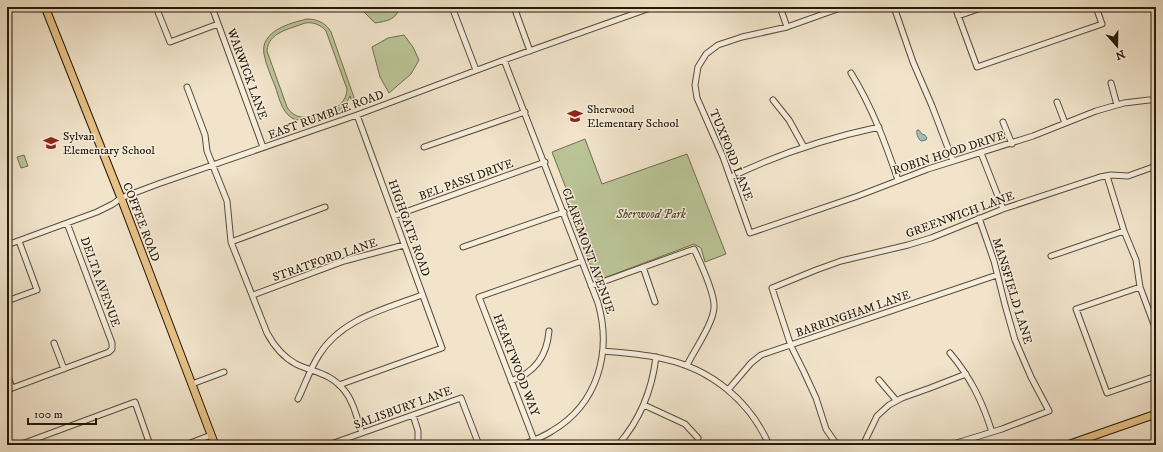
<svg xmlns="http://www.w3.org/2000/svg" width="1163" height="452" viewBox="0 0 1163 452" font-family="'IM FELL DW Pica',serif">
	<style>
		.green { fill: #bac497; stroke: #706e4f; fill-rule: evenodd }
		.water { fill: #9bbfb5; stroke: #6c7d6f }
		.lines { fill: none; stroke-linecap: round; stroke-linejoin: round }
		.minor-casing { stroke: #584c38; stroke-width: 7 }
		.major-casing { stroke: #251907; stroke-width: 9 }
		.minor { stroke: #f6eddd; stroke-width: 5 }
		.major { stroke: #e8c286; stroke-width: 7 }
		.labels { text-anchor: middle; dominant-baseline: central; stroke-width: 3; stroke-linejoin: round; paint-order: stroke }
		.street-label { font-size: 12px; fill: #251907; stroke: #f6eddd }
		.poi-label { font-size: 12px; fill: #251907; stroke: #f6eddd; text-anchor: start }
		.park-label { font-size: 12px; font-style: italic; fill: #524c32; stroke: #f6eddd }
	</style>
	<rect width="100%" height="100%" fill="#f1e4cb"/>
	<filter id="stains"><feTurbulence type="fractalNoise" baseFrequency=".005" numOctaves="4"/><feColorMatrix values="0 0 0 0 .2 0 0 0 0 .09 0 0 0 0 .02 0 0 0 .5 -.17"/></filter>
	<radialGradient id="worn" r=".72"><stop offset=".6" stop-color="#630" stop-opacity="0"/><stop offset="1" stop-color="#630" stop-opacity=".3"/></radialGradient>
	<path class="green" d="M359 7H400C396 20 387 21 375 23Z
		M307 19C317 19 326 23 331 32L357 106 354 107 350 96C348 101 345 106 341 109 331 116 303 125 292 118 281 111 279 97 275 86 271 76 266 65 264 54 260 31 290 23 307 19ZM305 23C313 22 320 24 326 31L347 89C346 105 334 109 321 113 308 118 296 121 287 107L267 51C268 32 290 29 305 23Z
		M404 35 413 47 419 60 411 74 389 93 380 77 372 47 388 38Z
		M585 139 602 184 687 154 726 254 705 262 701 248 694 244 599 280 595 278 566 197 569 196 552 152Z
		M24 155 28 166 21 168 17 157Z"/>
	<path class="water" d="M917 130H919L922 134 925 135 927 138 926 140 921 141C918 139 916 133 917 130Z"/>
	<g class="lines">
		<g class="minor-casing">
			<path id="minor" d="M156 7 170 42 218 24
				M212 7 263 147
				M452 7 476 70
				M514 7 530 51
				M780 7 787 27
				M843 7 787 27 742 37 718 45 706 54 698 67 695 85 697 98 723 157 750 233 858 196 928 169 1033 136 1096 111 1124 103 1149 100H1156
				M894 7 913 62 932 106 953 161
				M955 7 977 67 1102 24 1096 7
				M958 16 984 7
				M504 60 598 303C612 352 598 404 552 431 543 437 532 441 522 445
				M851 73C872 107 885 142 898 180
				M1111 83 1117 105
				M187 87 205 135 207 151 227 201 231 242 267 333C274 346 283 357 296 364 315 373 329 372 344 390 354 402 357 419 362 433
				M773 100 789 120 804 147
				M1057 102 1065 123
				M1003 122 1012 144
				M424 147 525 112
				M981 153 1003 209
				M1107 176 1124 231 1136 260 1140 287 1156 330
				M731 177C778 154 828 138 879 127
				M394 216 545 162
				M231 242 325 207
				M7 245 97 212 113 204 121 198 158 184 357 115 504 60 653 7
				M463 247 564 212
				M1051 256 1124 231
				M643 267 655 302
				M591 286 694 249C700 262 715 293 714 307 714 322 694 351 687 365
				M1140 287 1076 309 1107 393 1156 376
				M253 295 344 261 404 245
				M7 301 37 290 19 241
				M54 343 64 369
				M603 351C624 353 644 354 664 359 711 369 750 401 769 445
				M950 353C971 378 982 401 992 432
				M7 374 12 388
				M879 380 896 400
				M511 381C534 373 547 356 549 331
				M192 384 224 372
				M339 385 442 348 357 115
				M7 390 109 352 112 349V343L67 223
				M728 390 751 363 761 355 997 275
				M298 399C305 385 310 369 319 355 341 319 385 309 422 295
				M644 405 685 424 698 438
				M413 415 418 431V445
				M534 440 479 297 582 261
				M19 445 135 402 150 445
				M185 445 211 435
				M328 445 461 398 479 445
				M618 445C640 420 652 390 656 357
				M837 445 826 429 816 398 804 372 791 346 772 288 816 270 841 261 908 245 931 238 1003 209 1100 177 1111 175 1128 176 1156 166
				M863 445 877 416 889 405 902 398 930 388 966 374
				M950 445 1002 429 1049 411 1031 377 1015 340 1005 305 994 261 979 218"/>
		</g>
		<g class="major-casing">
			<path id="major" d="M45 7 121 198 215 445
				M1067 445 1156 414"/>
		</g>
		<use href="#minor" class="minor"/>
		<use href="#major" class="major"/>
	</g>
	<defs>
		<g id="school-bare" transform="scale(1.2)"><path d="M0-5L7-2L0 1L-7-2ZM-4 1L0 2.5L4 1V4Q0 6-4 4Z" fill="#8f2418" stroke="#f6eddd" stroke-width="2.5" paint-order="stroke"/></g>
	</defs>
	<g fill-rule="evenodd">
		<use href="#school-bare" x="575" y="116"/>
		<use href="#school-bare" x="51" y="143"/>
	</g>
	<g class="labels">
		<g class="street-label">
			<text transform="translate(247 74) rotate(70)">WARWICK LANE</text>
			<text transform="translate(326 115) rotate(-20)">EAST RUMBLE ROAD</text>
			<text transform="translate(949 153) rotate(-18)">ROBIN HOOD DRIVE</text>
			<text transform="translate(731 155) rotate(68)">TUXFORD LANE</text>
			<text transform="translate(466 180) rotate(-20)">BEL PASSI DRIVE</text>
			<text transform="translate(960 215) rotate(-20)">GREENWICH LANE</text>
			<text transform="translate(141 222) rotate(69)">COFFEE ROAD</text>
			<text transform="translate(409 228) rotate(70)">HIGHGATE ROAD</text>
			<text transform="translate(588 251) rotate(70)">CLAREMONT AVENUE</text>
			<text transform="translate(325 260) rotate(-19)">STRATFORD LANE</text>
			<text transform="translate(100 282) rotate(70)">DELTA AVENUE</text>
			<text transform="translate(1012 291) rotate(73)">MANSFIELD LANE</text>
			<text transform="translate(853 314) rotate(-19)">BARRINGHAM LANE</text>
			<text transform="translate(516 365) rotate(69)">HEARTWOOD WAY</text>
			<text transform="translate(403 408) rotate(-20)">SALISBURY LANE</text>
		</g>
		<g class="poi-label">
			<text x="587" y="109">Sherwood<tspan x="587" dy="14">Elementary School</tspan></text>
			<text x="63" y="136">Sylvan<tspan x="63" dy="14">Elementary School</tspan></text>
		</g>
		<g class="park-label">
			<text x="651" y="214">Sherwood Park</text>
		</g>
	</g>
	<rect width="1163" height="452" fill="none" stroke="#f1e4cb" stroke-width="24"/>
	<rect x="8" y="8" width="1147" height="436" fill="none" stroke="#251907" stroke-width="2"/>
	<rect x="12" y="12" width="1139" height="428" fill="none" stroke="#251907"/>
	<g transform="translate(1117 46) rotate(160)" stroke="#f6eddd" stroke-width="3" paint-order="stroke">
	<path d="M0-3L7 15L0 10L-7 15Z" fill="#251907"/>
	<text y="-6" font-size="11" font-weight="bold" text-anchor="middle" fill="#251907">N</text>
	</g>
	<path d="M28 418v6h68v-6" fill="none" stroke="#251907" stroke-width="2"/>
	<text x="34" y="418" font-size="12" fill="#251907" stroke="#f6eddd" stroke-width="3" paint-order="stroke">100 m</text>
	<rect width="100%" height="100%" filter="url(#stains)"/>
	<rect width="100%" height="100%" fill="url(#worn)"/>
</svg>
